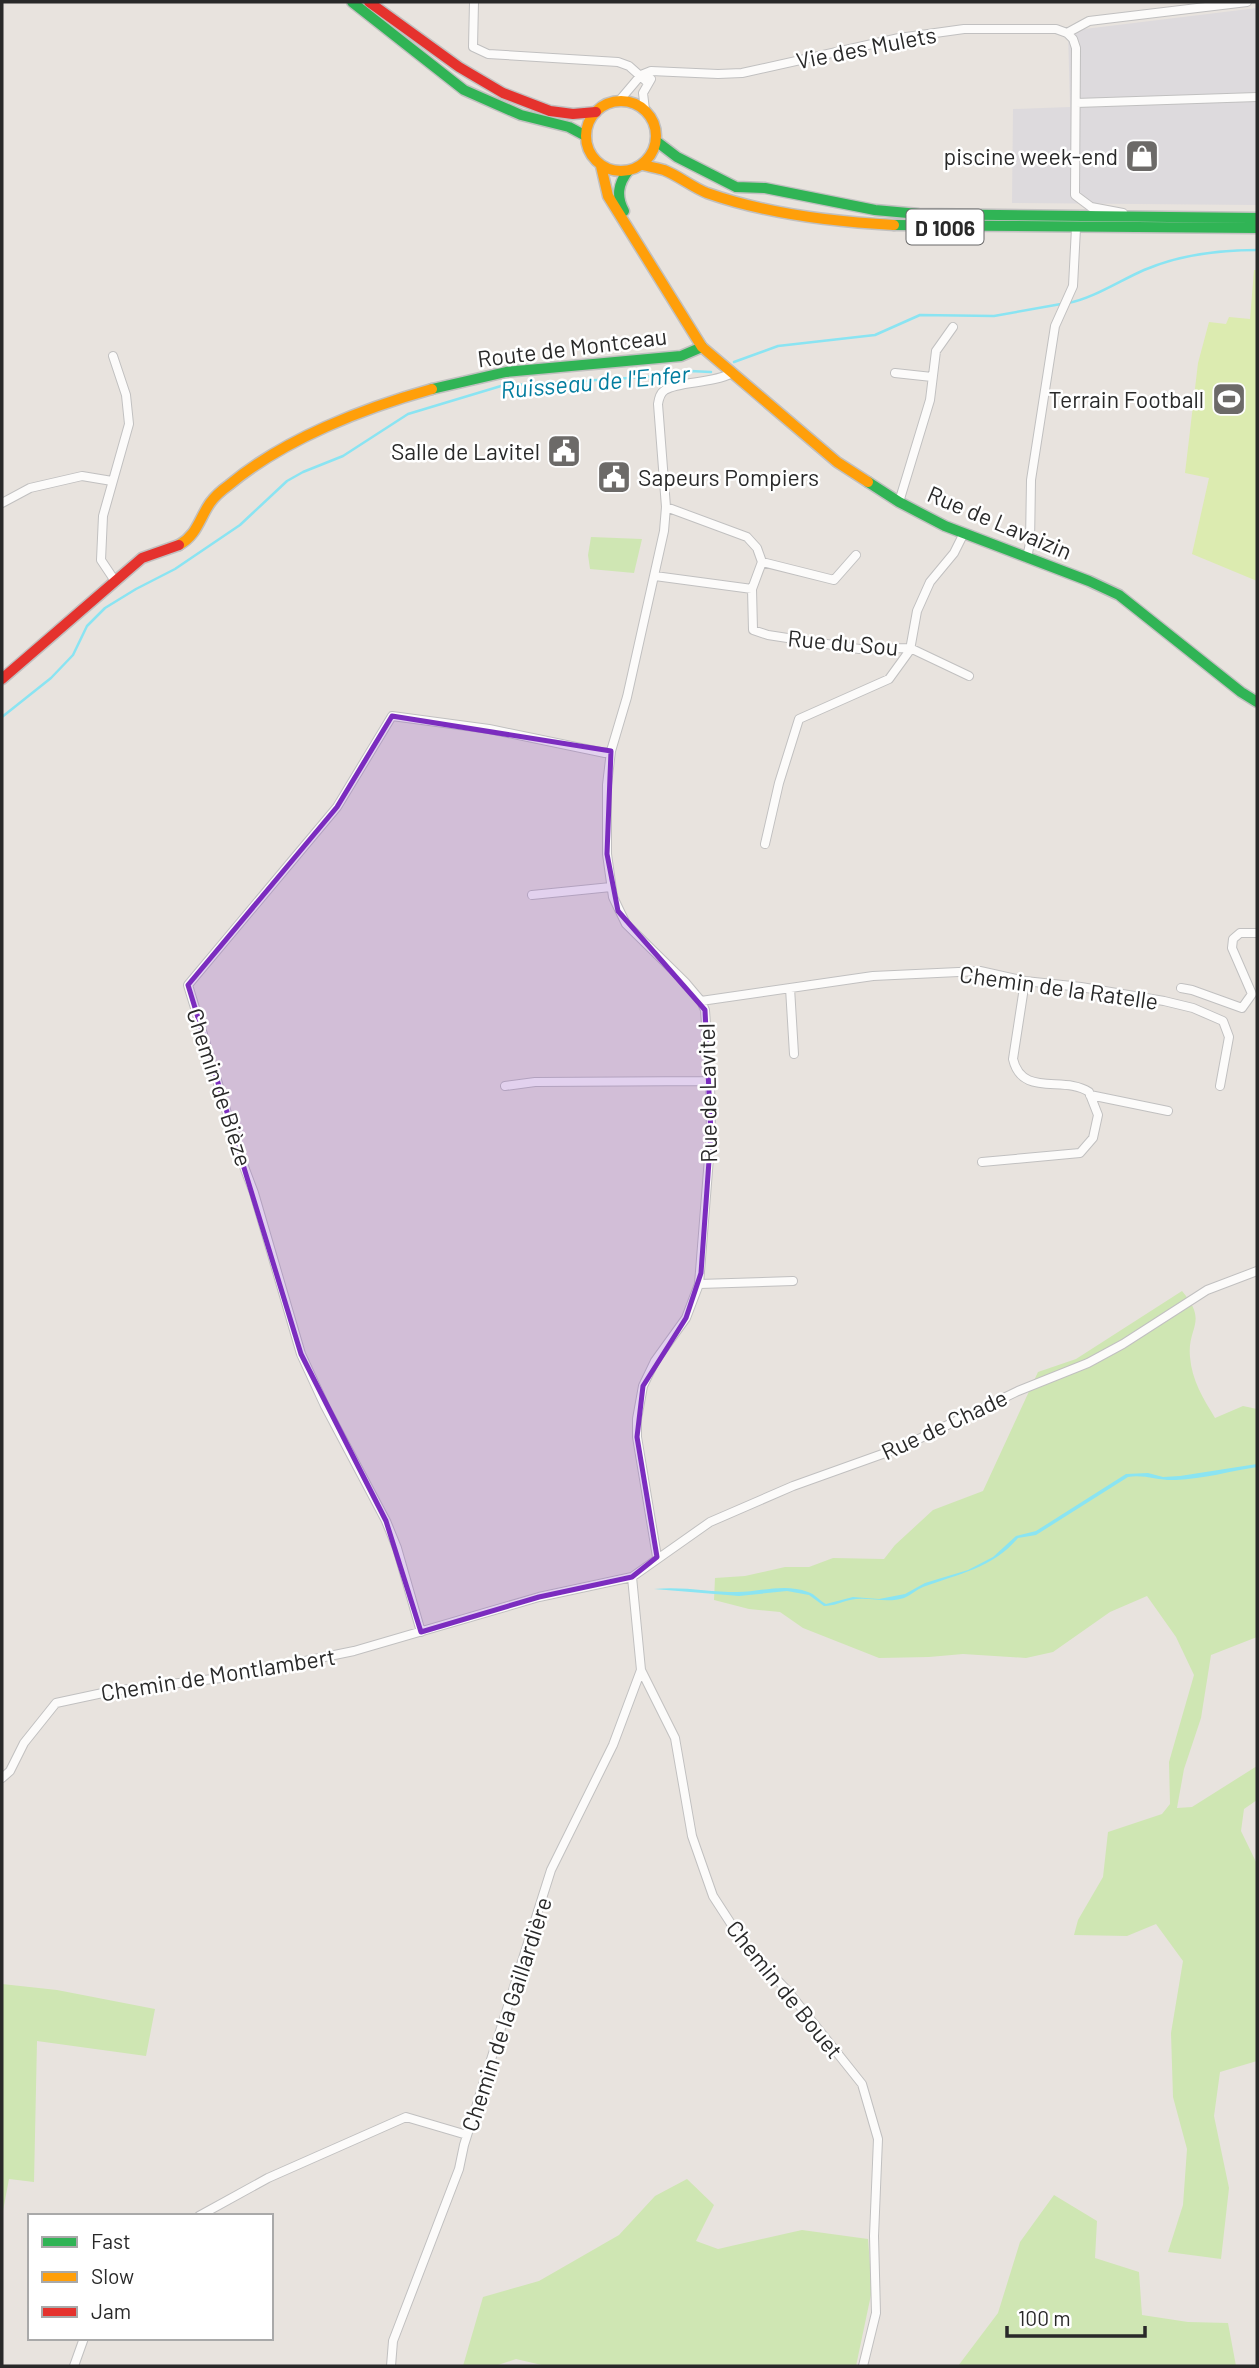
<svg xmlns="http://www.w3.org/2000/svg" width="1259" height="2368" viewBox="0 0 1259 2368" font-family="Barlow,sans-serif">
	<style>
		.industrial { fill: #dddadd }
		.green { fill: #cfe6b3 }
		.pitch { fill: #dcebb0 }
		.water { fill: #8ae4f2 }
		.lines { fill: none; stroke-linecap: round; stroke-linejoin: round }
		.stream { stroke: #8ae4f2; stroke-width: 2.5 }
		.street-casing { stroke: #c1c0c0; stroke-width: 10 }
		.fast-casing { stroke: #c1c0c0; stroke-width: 13 }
		.slow-casing { stroke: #c1c0c0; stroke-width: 13 }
		.jam-casing { stroke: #c1c0c0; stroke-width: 13 }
		.street { stroke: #fcfbfa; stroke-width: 8 }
		.fast { stroke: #30b455; stroke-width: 10 }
		.slow { stroke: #ff9f0a; stroke-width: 10 }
		.jam { stroke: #e5322d; stroke-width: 10 }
		.marked { fill: #7b2cbf; fill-opacity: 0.2; stroke: #7b2cbf; stroke-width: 5; stroke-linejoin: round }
		.labels { text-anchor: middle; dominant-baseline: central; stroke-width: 5; stroke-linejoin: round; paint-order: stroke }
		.shield { fill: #fff; stroke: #696969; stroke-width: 2 }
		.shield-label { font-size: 21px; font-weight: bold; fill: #292929 }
		.street-label { font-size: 23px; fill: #292929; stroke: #fff }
		.poi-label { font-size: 23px; fill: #292929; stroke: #fff; text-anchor: end }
		.water-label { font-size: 24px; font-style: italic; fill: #017c9e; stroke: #fff }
	</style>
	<rect width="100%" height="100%" fill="#e8e3de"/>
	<path class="industrial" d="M1257 8V205L1012 203 1013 109 1070 107 1068 31Z"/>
	<path class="green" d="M591 537 642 539 634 573 590 569 588 555Z
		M1182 1291C1209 1323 1187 1326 1190 1357 1192 1381 1203 1398 1215 1418L1243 1406 1257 1409V1637L1211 1655 1201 1718 1184 1769 1177 1808 1192 1807 1257 1766V1800L1244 1809 1241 1831 1257 1864V2061L1220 2072 1214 2116 1229 2188 1221 2259 1168 2252 1183 2205 1187 2149 1173 2097 1171 2033 1183 1961 1156 1924 1127 1936 1074 1935 1078 1920 1103 1877 1108 1832 1162 1814 1170 1804 1169 1762 1194 1675 1176 1637 1147 1596 1110 1612 1053 1652 1026 1658 963 1654 929 1657 879 1658 803 1628 780 1612 749 1609 714 1600 715 1578 745 1576 785 1567H809L833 1558 884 1559 895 1545 933 1510 983 1491 1038 1372 1076 1359Z
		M2 1984 57 1990 155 2009 146 2056 37 2041 34 2182 9 2179 2 2216Z
		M687 2179 714 2205 696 2241 718 2249 802 2230 868 2239 872 2290 856 2366H546L516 2359 495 2366H463L483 2297 539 2281 619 2235 655 2196Z
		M1054 2195 1097 2221 1095 2258 1139 2272 1142 2315 1188 2322 1228 2323 1236 2366H958L998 2313 1020 2242Z"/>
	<path class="pitch" d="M1254 270H1257V581L1192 554 1209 478 1185 473 1198 363 1209 322 1226 324 1229 317 1250 319Z"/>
	<path class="water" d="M1257 1464V1467C1231 1471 1203 1479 1176 1480 1159 1481 1144 1474 1128 1477L1036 1535 1018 1538C993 1568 958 1574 923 1587 916 1590 911 1595 904 1598 886 1604 868 1596 850 1600 841 1602 834 1606 824 1606L809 1595 787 1591 739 1596 654 1589C682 1586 709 1592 737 1592 761 1592 784 1583 808 1592 815 1594 820 1601 826 1604L853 1597 879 1599 905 1594 925 1583 968 1570 993 1557 1016 1536 1036 1531 1126 1474 1148 1473 1163 1477 1180 1476Z"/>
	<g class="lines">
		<path class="stream" d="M1068 303C1092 299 1121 280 1144 270 1179 255 1219 250 1257 250
			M734 362 778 346 875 335 920 315 994 316 1061 304
			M2 717 51 678 73 655 87 626 105 608 136 589 175 569 240 525 287 481 303 472 343 456 408 414 501 386 662 376 690 371 711 372"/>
		<g class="street-casing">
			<path id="street" d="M474 2 473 47 488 54 618 62 629 66 647 82
				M1067 33 1073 39 1076 48 1075 195 1091 207 1123 213
				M1067 33 1089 21 1247 2
				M619 101 641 75 651 71 718 74 742 73 899 38 964 29H1056L1067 33
				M1076 103 1257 97
				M645 110 643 93 651 79
				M113 356 126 395 129 424 103 516 101 560 115 581
				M895 373 932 377
				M899 502 930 400 936 351 953 327
				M2 503 30 488 82 476 112 481
				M666 507 747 537 757 548 762 562 834 580 856 555
				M1027 558 1030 543 1031 480 1055 326 1073 286 1076 228
				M655 576 752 589 762 562
				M752 589 753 630 768 635 859 649 910 648 969 676
				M765 844 779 783 799 719 889 679 910 650 917 611 930 582 954 553 964 533
				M532 895 611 887
				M790 988 794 1054
				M1181 988 1192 990 1242 1008 1252 994 1232 948 1233 939 1240 933H1257
				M701 1001 873 976 980 971 1025 981 1081 987 1164 1001 1193 1008 1223 1021 1229 1037 1220 1086
				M505 1086 535 1082 710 1081
				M1090 1095 1168 1111
				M982 1162 1080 1153 1093 1138 1098 1115 1089 1092C1064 1075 1022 1098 1013 1059L1025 981
				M699 1284 793 1281
				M657 1557 637 1437V1419L643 1386 655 1361 686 1318 699 1284 711 1133 710 1081 705 1010 701 1001 685 982 626 924 613 897 607 854V785L611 751 627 697 664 531 666 507 658 404C659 398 660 393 665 390 679 381 712 384 732 373
				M632 1577 641 1670 675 1738 692 1836 713 1896 748 1950 787 1990 862 2084 878 2139 874 2236 876 2313 863 2366
				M421 1632 397 1548 386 1521 325 1406 301 1354 254 1193 240 1156 188 985 337 807 392 716 489 729 605 753 611 751
				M2 1778 10 1771 24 1743 56 1703 112 1691 221 1678 354 1651 539 1597 632 1577 710 1522 793 1486 902 1447 1018 1391 1088 1363 1123 1344 1207 1290 1257 1271
				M199 2216 268 2178 406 2117 467 2135
				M74 2366 84 2338
				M391 2366 393 2341 459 2169 464 2145 551 1870 613 1745 641 1670"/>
		</g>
		<g class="fast-casing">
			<path id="fast" d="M352 2 464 90 521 115 569 127 586 136
				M656 141 677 157 736 187 765 188 875 210 919 214 1257 218
				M624 211C616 196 618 184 628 171
				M894 225 1257 228
				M432 389 506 372 681 356 702 347
				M868 482 899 502 945 526 1089 581 1119 595 1241 692 1257 702"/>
		</g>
		<g class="slow-casing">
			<path id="slow" d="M586 136a35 35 0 1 1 70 0a35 35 0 1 1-70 0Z
				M643 165C650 167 658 168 664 170 679 176 692 187 707 193 764 213 834 222 894 225
				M601 166 608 196 702 347 837 462 868 482
				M179 545C197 535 199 519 210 503 215 496 222 490 229 485 284 439 364 408 432 389"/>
		</g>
		<g class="jam-casing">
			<path id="jam" d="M369 2 459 67 503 93 550 111 573 114 596 112
				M2 679 142 558 179 545"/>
		</g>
		<use href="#street" class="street"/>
		<use href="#fast" class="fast"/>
		<use href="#slow" class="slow"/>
		<use href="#jam" class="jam"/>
	</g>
	<path class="marked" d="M392 716 611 751 607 854 618 911 705 1010 711 1133 701 1273 686 1318 643 1386 637 1437 657 1557 632 1577 539 1597 421 1632 386 1521 301 1354 188 985 337 807Z"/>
	<defs>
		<g id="shop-square" transform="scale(1.75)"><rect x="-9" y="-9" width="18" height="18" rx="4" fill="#6c6a68" stroke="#fff"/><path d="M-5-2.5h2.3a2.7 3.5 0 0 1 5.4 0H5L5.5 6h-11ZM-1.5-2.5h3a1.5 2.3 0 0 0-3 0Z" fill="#fff"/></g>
		<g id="stadium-square" transform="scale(1.75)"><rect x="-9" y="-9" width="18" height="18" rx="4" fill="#6c6a68" stroke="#fff"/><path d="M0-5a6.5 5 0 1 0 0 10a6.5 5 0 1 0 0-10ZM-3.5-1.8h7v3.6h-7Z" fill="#fff"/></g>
		<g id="civic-square" transform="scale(1.75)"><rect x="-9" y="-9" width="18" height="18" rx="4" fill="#6c6a68" stroke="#fff"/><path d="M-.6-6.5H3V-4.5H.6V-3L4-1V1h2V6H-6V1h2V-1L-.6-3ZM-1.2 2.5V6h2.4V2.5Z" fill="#fff"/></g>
	</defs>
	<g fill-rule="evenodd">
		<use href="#shop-square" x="1142" y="156"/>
		<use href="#stadium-square" x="1229" y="399"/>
		<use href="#civic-square" x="564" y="451"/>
		<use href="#civic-square" x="614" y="477"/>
	</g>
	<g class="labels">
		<rect class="shield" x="906.5" y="209.5" width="77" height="35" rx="5"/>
		<g class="shield-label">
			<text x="945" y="227">D 1006</text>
		</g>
		<g class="street-label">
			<text transform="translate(866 47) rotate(-11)">Vie des Mulets</text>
			<text transform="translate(572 347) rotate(-7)">Route de Montceau</text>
			<text transform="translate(1000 522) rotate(23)">Rue de Lavaizin</text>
			<text transform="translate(843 642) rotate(5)">Rue du Sou</text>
			<text transform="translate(1059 987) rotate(8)">Chemin de la Ratelle</text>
			<text transform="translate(220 1087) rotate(72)">Chemin de Bièze</text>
			<text transform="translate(707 1093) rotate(-91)">Rue de Lavitel</text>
			<text transform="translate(944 1424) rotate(-25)">Rue de Chade</text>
			<text transform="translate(218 1674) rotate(-9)">Chemin de Montlambert</text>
			<text transform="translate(785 1989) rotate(51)">Chemin de Bouet</text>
			<text transform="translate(506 2014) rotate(-72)">Chemin de la Gaillardière</text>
		</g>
		<g class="poi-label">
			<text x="1118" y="156">piscine week-end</text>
			<text x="1204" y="399">Terrain Football</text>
			<text x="540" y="451">Salle de Lavitel</text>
			<text x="638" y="477" text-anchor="start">Sapeurs Pompiers</text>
		</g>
		<g class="water-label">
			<text transform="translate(595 381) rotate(-5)">Ruisseau de l'Enfer</text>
		</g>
	</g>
	<rect width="1259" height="2368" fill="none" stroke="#292929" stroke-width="7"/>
	<rect x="28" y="2214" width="245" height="126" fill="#ffffff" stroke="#a9a9a9" stroke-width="2"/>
	<rect x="42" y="2237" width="35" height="10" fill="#30b455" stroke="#a9a9a9" stroke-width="2"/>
	<text x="91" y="2249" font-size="21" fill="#292929">Fast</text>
	<rect x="42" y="2272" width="35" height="10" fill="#ff9f0a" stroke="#a9a9a9" stroke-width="2"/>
	<text x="91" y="2284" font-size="21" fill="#292929">Slow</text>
	<rect x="42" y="2307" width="35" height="10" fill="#e5322d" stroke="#a9a9a9" stroke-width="2"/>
	<text x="91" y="2319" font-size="21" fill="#292929">Jam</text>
	<path d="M1007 2326v10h138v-10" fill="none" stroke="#292929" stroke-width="3.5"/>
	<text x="1018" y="2326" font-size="21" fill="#292929" stroke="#ffffff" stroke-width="5" paint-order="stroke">100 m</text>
</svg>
